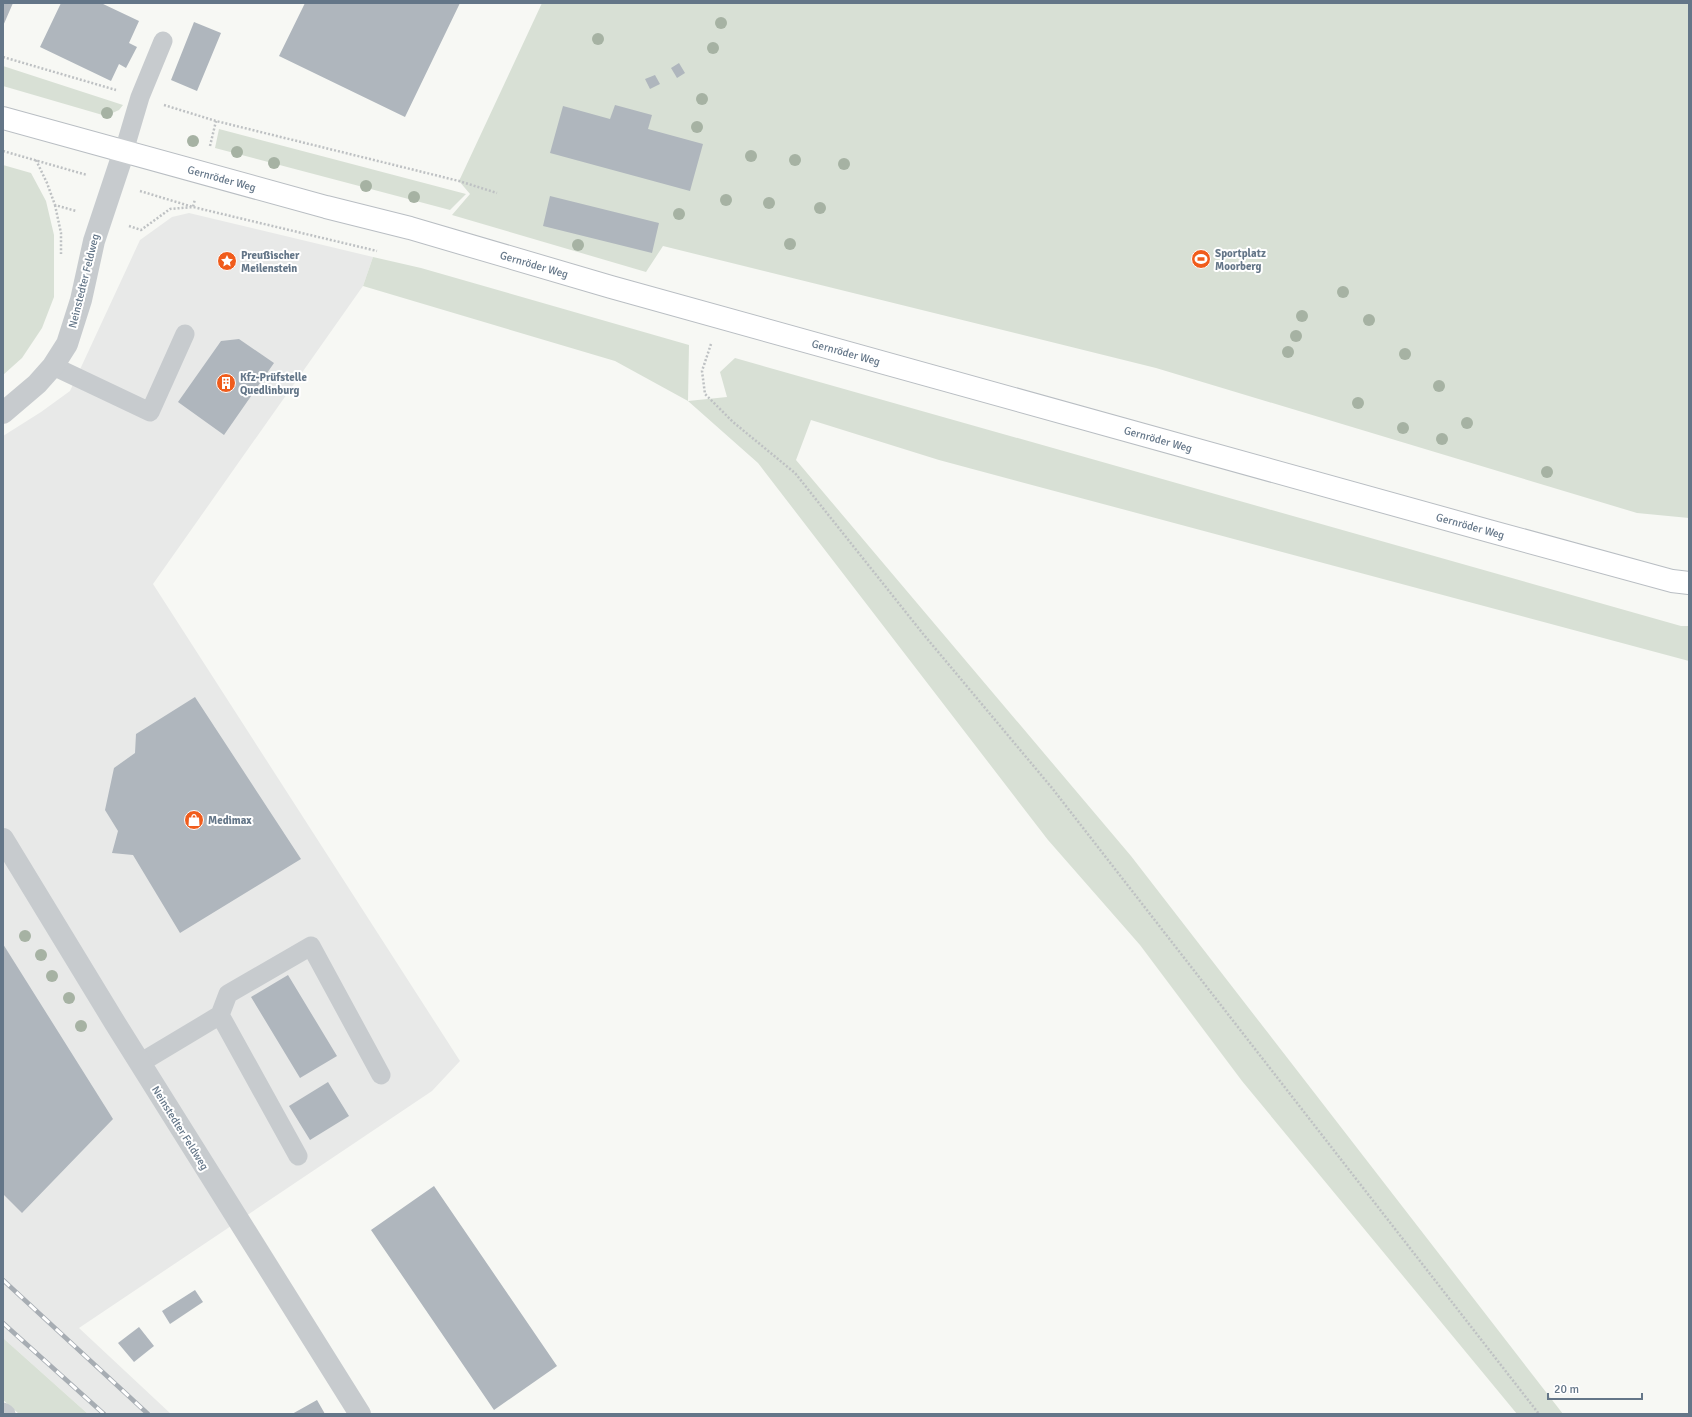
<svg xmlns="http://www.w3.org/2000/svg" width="1692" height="1417" viewBox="0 0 1692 1417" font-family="Signika,sans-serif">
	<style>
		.built { fill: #e8e9e8 }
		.green { fill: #d8e0d5 }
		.building { fill: #afb6bd }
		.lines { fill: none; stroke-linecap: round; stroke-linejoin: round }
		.secondary-casing { stroke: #b9bec3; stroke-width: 24 }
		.path { stroke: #bec1c3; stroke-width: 2.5; stroke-dasharray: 2 2; stroke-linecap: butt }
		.lane { stroke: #c7cbce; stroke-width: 19 }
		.street { stroke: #c7cbce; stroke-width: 22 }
		.secondary { stroke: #fff; stroke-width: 22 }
		.rail-casing { stroke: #a7adb3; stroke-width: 4.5 }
		.rail { stroke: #fff; stroke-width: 3; stroke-dasharray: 9; stroke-linecap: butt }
		.tree { fill: #a6b2a3 }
		.labels { text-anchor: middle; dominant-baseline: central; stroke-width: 4; stroke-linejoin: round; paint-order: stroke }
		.street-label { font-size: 11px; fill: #647688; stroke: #fff }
		.poi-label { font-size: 11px; font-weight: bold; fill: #647688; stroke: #fff; text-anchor: start }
	</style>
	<rect width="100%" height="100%" fill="#f7f8f4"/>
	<path class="built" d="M189 213 373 257 363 286 153 584 460 1061 432 1091 79 1328 171 1414H88L3 1338V436L41 412 70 391 140 240 172 217Z"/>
	<path class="green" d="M542 3H1689V518L1637 513 1156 368 663 246 646 272 452 215 470 194 459 181Z
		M3 66 123 105 119 110 106 116 3 86Z
		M219 129 466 194 450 210 435 206 215 148Z
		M3 165 31 173 46 201 54 235V297L42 328 22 358 3 375Z
		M373 257 421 268 689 345 688 401 727 397 720 372 735 358 1681 626H1689V661L939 460 811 420 796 460 1131 856 1563 1414H1517L1242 1081 1140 945 1048 840 758 463 688 401 615 361 363 286Z
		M3 1338 88 1414H19L3 1400Z"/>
	<path class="building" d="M3 3H13L3 26Z
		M61 3H101L139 21 129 43 137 47 126 68 119 64 111 81 40 47Z
		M305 3H460L405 117 279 56Z
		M194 22 221 33 197 91 171 80Z
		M679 63 685 73 677 78 671 68Z
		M655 75 660 84 650 89 645 79Z
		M615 105 652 115 648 129 703 144 690 191 550 153 563 106 610 119Z
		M550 196 659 223 652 253 543 226Z
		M239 339 274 363 224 435 178 402 221 341Z
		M195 697 301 859 180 933 133 855 112 853 118 831 105 810 114 768 135 753 136 734Z
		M3 944 113 1119 22 1213 3 1194Z
		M288 975 337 1056 300 1078 251 997Z
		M328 1082 349 1116 310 1140 289 1106Z
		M434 1186 557 1366 494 1410 371 1230Z
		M195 1290 203 1302 170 1324 162 1311Z
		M139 1327 154 1346 134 1362 118 1343Z
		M317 1400 325 1414H292Z"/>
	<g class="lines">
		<g class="secondary-casing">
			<g id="secondary">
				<path id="s1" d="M3 118 326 207 410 228 611 287 1489 531 1672 581 1689 583"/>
			</g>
		</g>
		<path class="path" d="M3 57 116 90
			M164 105 216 121 459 181 497 193
			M210 146 216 121
			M3 151 87 175
			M36 160 47 183 55 205 76 211
			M140 191 193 207 377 251
			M55 205 61 233V254
			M129 226 141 230 170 209 193 207 195 199
			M711 344 702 371 705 394 733 422 795 473 924 635 1052 788 1539 1414"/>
		<path class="lane" d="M124 151 140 97 163 41
			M53 366 150 412 185 334
			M220 1015 228 994 311 946 381 1075
			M140 1063 220 1015 298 1156
			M3 1412 6 1414"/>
		<path class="street" d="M3 413 37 384 53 366 67 344 81 300 94 241 124 151
			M3 839 115 1023 360 1414"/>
		<use href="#secondary" class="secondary"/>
		<g class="rail-casing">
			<path id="rail" d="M3 1280 148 1414
				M3 1323 104 1414"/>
		</g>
		<use href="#rail" class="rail"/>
	</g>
	<g class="tree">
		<circle cx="721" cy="23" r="6"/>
		<circle cx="598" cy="39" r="6"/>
		<circle cx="713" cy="48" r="6"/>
		<circle cx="702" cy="99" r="6"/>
		<circle cx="107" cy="113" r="6"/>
		<circle cx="697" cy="127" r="6"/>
		<circle cx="193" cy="141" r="6"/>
		<circle cx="237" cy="152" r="6"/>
		<circle cx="751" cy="156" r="6"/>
		<circle cx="795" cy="160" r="6"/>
		<circle cx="274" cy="163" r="6"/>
		<circle cx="844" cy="164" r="6"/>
		<circle cx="366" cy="186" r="6"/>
		<circle cx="414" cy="197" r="6"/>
		<circle cx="726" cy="200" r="6"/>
		<circle cx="769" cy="203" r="6"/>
		<circle cx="820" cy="208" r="6"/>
		<circle cx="679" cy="214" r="6"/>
		<circle cx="790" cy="244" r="6"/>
		<circle cx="578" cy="245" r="6"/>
		<circle cx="1343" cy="292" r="6"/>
		<circle cx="1302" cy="316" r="6"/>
		<circle cx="1369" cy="320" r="6"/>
		<circle cx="1296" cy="336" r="6"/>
		<circle cx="1288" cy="352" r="6"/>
		<circle cx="1405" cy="354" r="6"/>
		<circle cx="1439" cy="386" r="6"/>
		<circle cx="1358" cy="403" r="6"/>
		<circle cx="1467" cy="423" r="6"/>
		<circle cx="1403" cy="428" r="6"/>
		<circle cx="1442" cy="439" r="6"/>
		<circle cx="1547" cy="472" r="6"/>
		<circle cx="25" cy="936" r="6"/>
		<circle cx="41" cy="955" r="6"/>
		<circle cx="52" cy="976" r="6"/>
		<circle cx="69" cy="998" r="6"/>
		<circle cx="81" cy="1026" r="6"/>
	</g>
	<defs>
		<g id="stadium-disc" transform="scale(1)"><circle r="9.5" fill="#f05c1c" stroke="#fff"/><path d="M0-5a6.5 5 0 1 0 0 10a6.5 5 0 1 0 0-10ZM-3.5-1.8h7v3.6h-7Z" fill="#fff"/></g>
		<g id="sight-disc" transform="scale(1)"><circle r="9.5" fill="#f05c1c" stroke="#fff"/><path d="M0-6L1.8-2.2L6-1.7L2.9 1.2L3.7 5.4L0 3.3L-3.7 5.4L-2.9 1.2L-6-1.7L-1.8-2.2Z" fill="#fff"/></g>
		<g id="building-disc" transform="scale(1)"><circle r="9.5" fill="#f05c1c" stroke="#fff"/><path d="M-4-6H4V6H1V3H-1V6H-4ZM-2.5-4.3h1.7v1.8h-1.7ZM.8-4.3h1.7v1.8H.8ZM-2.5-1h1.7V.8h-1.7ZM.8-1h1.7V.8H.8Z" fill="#fff"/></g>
		<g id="shop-disc" transform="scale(1)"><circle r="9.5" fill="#f05c1c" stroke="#fff"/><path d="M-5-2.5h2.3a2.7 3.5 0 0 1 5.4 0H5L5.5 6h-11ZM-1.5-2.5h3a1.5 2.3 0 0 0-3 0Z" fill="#fff"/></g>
	</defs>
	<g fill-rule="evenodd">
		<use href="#stadium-disc" x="1201" y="259"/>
		<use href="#sight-disc" x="227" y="261"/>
		<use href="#building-disc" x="226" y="383"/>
		<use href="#shop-disc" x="194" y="820"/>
	</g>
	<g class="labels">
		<g class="street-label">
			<text stroke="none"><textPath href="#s1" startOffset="227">Gernröder Weg</textPath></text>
			<text stroke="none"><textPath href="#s1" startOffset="551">Gernröder Weg</textPath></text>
			<text transform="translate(84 281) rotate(-76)">Neinstedter Feldweg</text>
			<text stroke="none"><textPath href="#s1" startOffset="875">Gernröder Weg</textPath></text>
			<text stroke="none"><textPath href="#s1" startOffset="1199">Gernröder Weg</textPath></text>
			<text stroke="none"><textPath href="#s1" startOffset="1523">Gernröder Weg</textPath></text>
			<text transform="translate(180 1128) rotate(58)">Neinstedter Feldweg</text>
		</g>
		<g class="poi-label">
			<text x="1215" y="253">Sportplatz<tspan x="1215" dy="13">Moorberg</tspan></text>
			<text x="241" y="255">Preußischer<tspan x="241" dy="13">Meilenstein</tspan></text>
			<text x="240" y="377">Kfz-Prüfstelle<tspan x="240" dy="13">Quedlinburg</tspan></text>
			<text x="208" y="820">Medimax</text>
		</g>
	</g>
	<rect width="1692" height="1417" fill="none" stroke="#647688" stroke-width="8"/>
	<path d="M1548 1393v6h94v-6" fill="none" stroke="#647688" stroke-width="2"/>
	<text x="1554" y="1393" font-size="12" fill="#647688" stroke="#ffffff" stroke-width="3" paint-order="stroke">20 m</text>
</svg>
